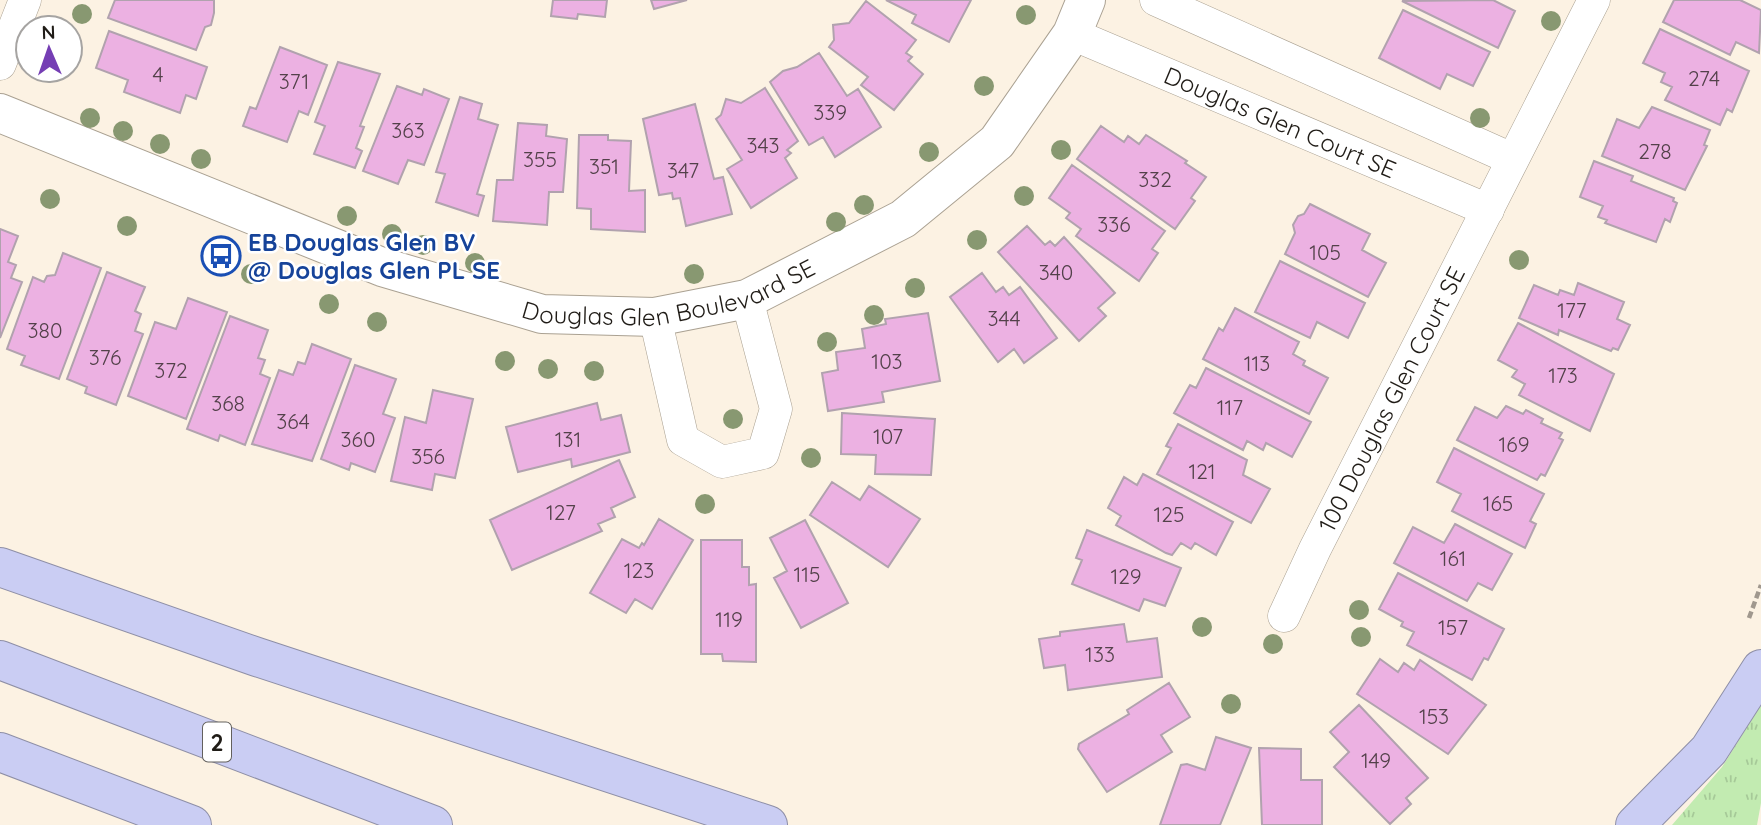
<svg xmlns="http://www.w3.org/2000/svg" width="1761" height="825" viewBox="0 0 1761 825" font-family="Quicksand,sans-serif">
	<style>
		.grass { fill: url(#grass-tufts) }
		.building { fill: #ecb1e2; stroke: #b1a2ae; stroke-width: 2 }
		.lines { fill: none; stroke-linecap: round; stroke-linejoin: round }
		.minor-casing { stroke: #aaa192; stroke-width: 33 }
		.tertiary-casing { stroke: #aaa192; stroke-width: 40 }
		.motorway-casing { stroke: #8e8fa6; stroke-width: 40 }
		.path { stroke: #a0988e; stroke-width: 4.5; stroke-dasharray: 7 3.5; stroke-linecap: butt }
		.minor { stroke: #fff; stroke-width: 32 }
		.tertiary { stroke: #fff; stroke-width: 38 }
		.motorway { stroke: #cacdf3; stroke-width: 38 }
		.tree { fill: #889871 }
		.labels { text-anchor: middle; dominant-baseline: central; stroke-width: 5; stroke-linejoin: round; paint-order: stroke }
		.number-label { font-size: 21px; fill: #53414a }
		.shield { fill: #fff; stroke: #63605d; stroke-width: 2 }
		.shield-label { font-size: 23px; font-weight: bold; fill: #201c17 }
		.street-label { font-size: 24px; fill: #201c17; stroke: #fff }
		.transit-label { font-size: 24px; font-weight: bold; fill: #164399; stroke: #fff; text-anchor: start }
	</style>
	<defs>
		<pattern id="grass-tufts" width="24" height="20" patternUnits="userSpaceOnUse" patternTransform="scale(1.75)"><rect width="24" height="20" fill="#c2ebb1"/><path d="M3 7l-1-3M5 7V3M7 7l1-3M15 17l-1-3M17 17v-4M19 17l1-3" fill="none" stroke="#a6c998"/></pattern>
	</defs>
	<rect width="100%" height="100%" fill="#fcf2e3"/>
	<path class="grass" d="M1761 705V803L1757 825H1672L1722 767Z"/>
	<path class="building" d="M115 0H214V13L211 25 205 27 196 50 108 18Z
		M553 0H607L605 17 578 14 577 19 551 16Z
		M651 0H687L654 9Z
		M886 0H971L949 42 912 23 916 15Z
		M1493 0 1515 11 1498 48 1402 1Z
		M1674 0H1740L1761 10 1759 53 1736 42 1730 55 1663 22Z
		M866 1 916 40 906 53 912 57 908 61 923 74 894 110 861 85 868 77 829 47 834 40 833 25 849 23Z
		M1403 10 1490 52 1473 86 1447 74 1440 89 1379 58Z
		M1660 29 1749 71 1732 112 1727 109 1720 125 1665 100 1672 87 1661 82 1665 73 1643 63Z
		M109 31 207 67 196 99 186 95 180 113 124 92 128 80 96 68Z
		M280 47 327 65 308 115 299 111 287 142 243 126 250 107 256 109Z
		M819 53 847 96 858 89 881 127 835 157 823 137 809 145 770 82 783 71 797 67Z
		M338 62 380 74 360 126 364 127 356 148 362 151 355 168 314 154 325 126 315 122Z
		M397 86 422 95 424 89 449 99 424 165 408 160 398 184 363 171Z
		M765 88 798 141 787 150 791 153 785 158 797 178 751 208 727 169 742 160 716 119 721 115 726 99 741 103Z
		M460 97 482 104 478 119 498 125 477 194 484 196 478 216 436 202 445 174 436 172Z
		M695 104 714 179 723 177 732 214 686 226 680 198 673 199 672 193 659 195 643 119Z
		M1652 107 1710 130 1704 145 1707 146 1685 190 1602 156 1617 119 1639 128Z
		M518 123 547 125 546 136 567 139 563 192H549L547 225 493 221 497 180H513Z
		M1101 126 1124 142 1128 136 1139 144 1146 135 1187 161 1185 163 1206 177 1191 198 1195 201 1175 229 1077 159Z
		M579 135H608V140L631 141 629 191 645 190V232L591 229V209L577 208Z
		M1594 161 1633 176 1631 181 1674 198 1673 201 1677 203 1670 222 1665 219 1656 242 1605 223 1607 220 1598 217 1603 206 1580 197Z
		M1072 165 1165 231 1152 249 1158 253 1139 281 1076 236 1081 229 1066 218 1070 213 1049 198Z
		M1310 204 1370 234 1362 250 1386 263 1368 297 1285 254 1295 233 1293 225 1298 216 1304 214Z
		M1027 226 1045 245 1050 241 1055 246 1064 237 1115 293 1098 308 1106 316 1079 341 998 252Z
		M0 229 18 236 8 262 16 265 11 278 22 282 0 338Z
		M63 253 101 268 59 379 21 365 25 356 7 349 33 277 44 282 47 276 55 275Z
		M1280 261 1365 303 1348 338 1317 322 1310 338 1255 312Z
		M107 272 145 287 135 311 141 314 135 331 143 334 116 405 85 393 87 387 67 379Z
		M982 273 996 292 1003 287 1009 295 1020 287 1057 338 1024 363 1014 349 998 362 950 297Z
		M1578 283 1624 302 1617 319 1630 325 1618 350 1613 348 1611 351 1559 330 1558 335 1519 318 1534 285 1558 295 1560 290 1574 295Z
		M188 298 227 312 186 419 128 396 155 322 176 329Z
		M1235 308 1299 342 1293 354 1305 361 1303 365 1328 378 1309 414 1203 359 1219 328 1223 331Z
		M928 313 940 381 882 392 884 402 828 411 822 373 838 370 836 352 865 348 862 329 886 324 885 319Z
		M230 316 268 330 258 358 265 360 260 374 270 378 245 445 220 435 218 441 187 429Z
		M1518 323 1614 374 1590 431 1519 395 1525 384 1512 377 1517 370 1498 360Z
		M312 344 351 359 312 461 252 444 279 370 293 375 298 362 305 364Z
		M355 365 396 379 383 414 395 418 375 472 351 463 349 470 321 459Z
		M1206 368 1311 422 1292 457 1266 443 1263 450 1247 441 1243 450 1174 413 1190 385 1196 388Z
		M433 390 473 399 455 478 435 474 432 490 391 481 405 417 426 423Z
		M597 403 601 420 621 415 630 452 572 467 571 459 518 472 506 427Z
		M1506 406 1523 414 1526 410 1543 419 1541 423 1562 433 1559 438 1563 440 1545 476 1541 474 1537 480 1457 440 1475 407 1497 418Z
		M842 413 935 419 931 475 875 474 876 455 841 454Z
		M1178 424 1247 460 1243 475 1270 489 1251 523 1157 474 1171 448 1166 446Z
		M1454 448 1544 494 1530 521 1536 524 1525 548 1452 511 1461 494 1437 482Z
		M619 460 635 497 611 508 615 517 598 524 602 531 512 570 490 520Z
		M1143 474 1233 522 1216 555 1195 543 1191 549 1181 543 1172 555 1166 553 1116 525 1121 516 1108 508 1124 477 1137 485Z
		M832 482 860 500 869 486 920 519 888 567 810 515Z
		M659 519 693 540 652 609 635 599 626 613 590 593 622 539 639 548 642 543 644 545Z
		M805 520 848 603 801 628 774 578 787 571 770 538Z
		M1455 524 1512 554 1492 590 1478 583 1467 601 1394 563 1413 527 1444 543Z
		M1087 530 1181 568 1165 606 1144 599 1139 611 1072 584 1082 560 1076 558Z
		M701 540H742V567H749V585L756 584V662L723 661 722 654H701Z
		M1398 573 1504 629 1488 660 1484 658 1472 680 1407 645 1414 632 1401 626 1403 622 1379 609Z
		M1124 624 1127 642 1157 638 1162 677 1068 690 1065 665 1044 668 1039 639 1060 636V632Z
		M1380 659 1398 672 1404 663 1414 670 1420 660 1486 705 1448 754 1357 694Z
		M1169 683 1190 717 1161 735 1172 752 1107 792 1078 749 1079 744 1129 714 1127 710Z
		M1359 705 1428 778 1406 798 1411 804 1390 824 1334 767 1349 752 1330 732Z
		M1216 737 1251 748 1220 825H1160L1181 765 1187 764 1205 770Z
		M1259 748 1301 749V780H1322V825H1262Z"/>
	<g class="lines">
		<g class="minor-casing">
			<g id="minor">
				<path d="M1156 0 1512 159"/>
				<path id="s1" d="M1072 34 1488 210"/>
				<path d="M0 64 25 0"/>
				<path d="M655 317 683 440 722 462 763 453 776 409 747 299"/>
				<path id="s2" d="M1284 616 1315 549 1594 0"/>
			</g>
		</g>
		<g class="tertiary-casing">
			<g id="tertiary">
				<path id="s3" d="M0 113 382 267 542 314 655 317 747 299 903 219 997 142 1072 34 1086 0"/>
			</g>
		</g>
		<g class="motorway-casing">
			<path id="motorway" d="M0 567 257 657 768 825
				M0 660 433 825
				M0 752 192 825
				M1635 825 1709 750 1761 669"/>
		</g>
		<path class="path" d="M1749 618 1761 585"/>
		<use href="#minor" class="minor"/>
		<use href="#tertiary" class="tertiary"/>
		<use href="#motorway" class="motorway"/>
	</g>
	<g class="tree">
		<circle cx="82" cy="14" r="10"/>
		<circle cx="1026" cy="15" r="10"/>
		<circle cx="1551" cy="21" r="10"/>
		<circle cx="984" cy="86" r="10"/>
		<circle cx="90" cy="118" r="10"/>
		<circle cx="1480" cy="118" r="10"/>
		<circle cx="123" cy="131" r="10"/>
		<circle cx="160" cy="144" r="10"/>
		<circle cx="1061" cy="150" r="10"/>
		<circle cx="929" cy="152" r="10"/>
		<circle cx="201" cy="159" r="10"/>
		<circle cx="1024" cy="196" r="10"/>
		<circle cx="50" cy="199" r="10"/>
		<circle cx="864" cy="205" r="10"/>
		<circle cx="347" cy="216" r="10"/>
		<circle cx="836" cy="222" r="10"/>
		<circle cx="127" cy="226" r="10"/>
		<circle cx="392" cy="234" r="10"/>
		<circle cx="977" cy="240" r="10"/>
		<circle cx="423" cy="245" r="10"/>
		<circle cx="1519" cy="260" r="10"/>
		<circle cx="475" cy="263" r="10"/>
		<circle cx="251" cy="274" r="10"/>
		<circle cx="694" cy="274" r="10"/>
		<circle cx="915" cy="288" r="10"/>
		<circle cx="329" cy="304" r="10"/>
		<circle cx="874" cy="315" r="10"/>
		<circle cx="377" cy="322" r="10"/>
		<circle cx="827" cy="342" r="10"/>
		<circle cx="505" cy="361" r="10"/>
		<circle cx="548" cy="369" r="10"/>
		<circle cx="594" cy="371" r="10"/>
		<circle cx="733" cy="419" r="10"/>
		<circle cx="811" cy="458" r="10"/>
		<circle cx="705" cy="504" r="10"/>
		<circle cx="1359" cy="610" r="10"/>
		<circle cx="1202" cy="627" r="10"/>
		<circle cx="1361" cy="637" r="10"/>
		<circle cx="1273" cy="644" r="10"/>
		<circle cx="1231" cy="704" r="10"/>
	</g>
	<defs>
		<g id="bus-ring" transform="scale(2.0125)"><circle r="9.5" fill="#fff" stroke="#1a4fb4" stroke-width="1.5"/><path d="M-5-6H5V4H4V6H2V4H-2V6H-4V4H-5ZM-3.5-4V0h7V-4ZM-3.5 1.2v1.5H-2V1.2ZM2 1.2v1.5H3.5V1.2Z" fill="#1a4fb4"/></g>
	</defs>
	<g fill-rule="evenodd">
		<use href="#bus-ring" x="221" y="256"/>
	</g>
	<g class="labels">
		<g class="number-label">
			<text x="158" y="74">4</text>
			<text x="1704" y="78">274</text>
			<text x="294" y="81">371</text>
			<text x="830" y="112">339</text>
			<text x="408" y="130">363</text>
			<text x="763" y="145">343</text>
			<text x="1655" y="151">278</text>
			<text x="540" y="159">355</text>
			<text x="604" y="166">351</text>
			<text x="683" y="170">347</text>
			<text x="1155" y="179">332</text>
			<text x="1114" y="224">336</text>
			<text x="1325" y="252">105</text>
			<text x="1056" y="272">340</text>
			<text x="1572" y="310">177</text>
			<text x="1004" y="318">344</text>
			<text x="45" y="330">380</text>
			<text x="105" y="357">376</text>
			<text x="887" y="361">103</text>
			<text x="1257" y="363">113</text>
			<text x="171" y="370">372</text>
			<text x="1563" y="375">173</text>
			<text x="228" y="403">368</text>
			<text x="1230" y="407">117</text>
			<text x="293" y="421">364</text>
			<text x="888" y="436">107</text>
			<text x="358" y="439">360</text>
			<text x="568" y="439">131</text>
			<text x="1514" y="444">169</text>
			<text x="428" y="456">356</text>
			<text x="1202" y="471">121</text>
			<text x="1498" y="503">165</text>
			<text x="561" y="512">127</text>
			<text x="1169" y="514">125</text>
			<text x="1453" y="558">161</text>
			<text x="639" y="570">123</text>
			<text x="807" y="574">115</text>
			<text x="1126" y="576">129</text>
			<text x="729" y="619">119</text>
			<text x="1453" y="627">157</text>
			<text x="1100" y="654">133</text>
			<text x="1434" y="716">153</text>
			<text x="1376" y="760">149</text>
		</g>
		<rect class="shield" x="203" y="722.5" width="28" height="39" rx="5"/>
		<g class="shield-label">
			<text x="217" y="742">2</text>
		</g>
		<g class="street-label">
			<text stroke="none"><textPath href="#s1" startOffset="226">Douglas Glen Court SE</textPath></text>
			<text stroke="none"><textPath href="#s3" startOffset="709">Douglas Glen Boulevard SE</textPath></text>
			<text stroke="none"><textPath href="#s2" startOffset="242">100 Douglas Glen Court SE</textPath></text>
		</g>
		<g class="transit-label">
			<text x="248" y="242">EB Douglas Glen BV<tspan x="248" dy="28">@ Douglas Glen PL SE</tspan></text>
		</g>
	</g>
	<g transform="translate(49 49) rotate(358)"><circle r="33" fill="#ffffff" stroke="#a6a4a2" stroke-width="2"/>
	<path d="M0-5L12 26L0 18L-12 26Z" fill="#753eb4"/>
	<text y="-10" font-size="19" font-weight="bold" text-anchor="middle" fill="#201c17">N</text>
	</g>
</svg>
